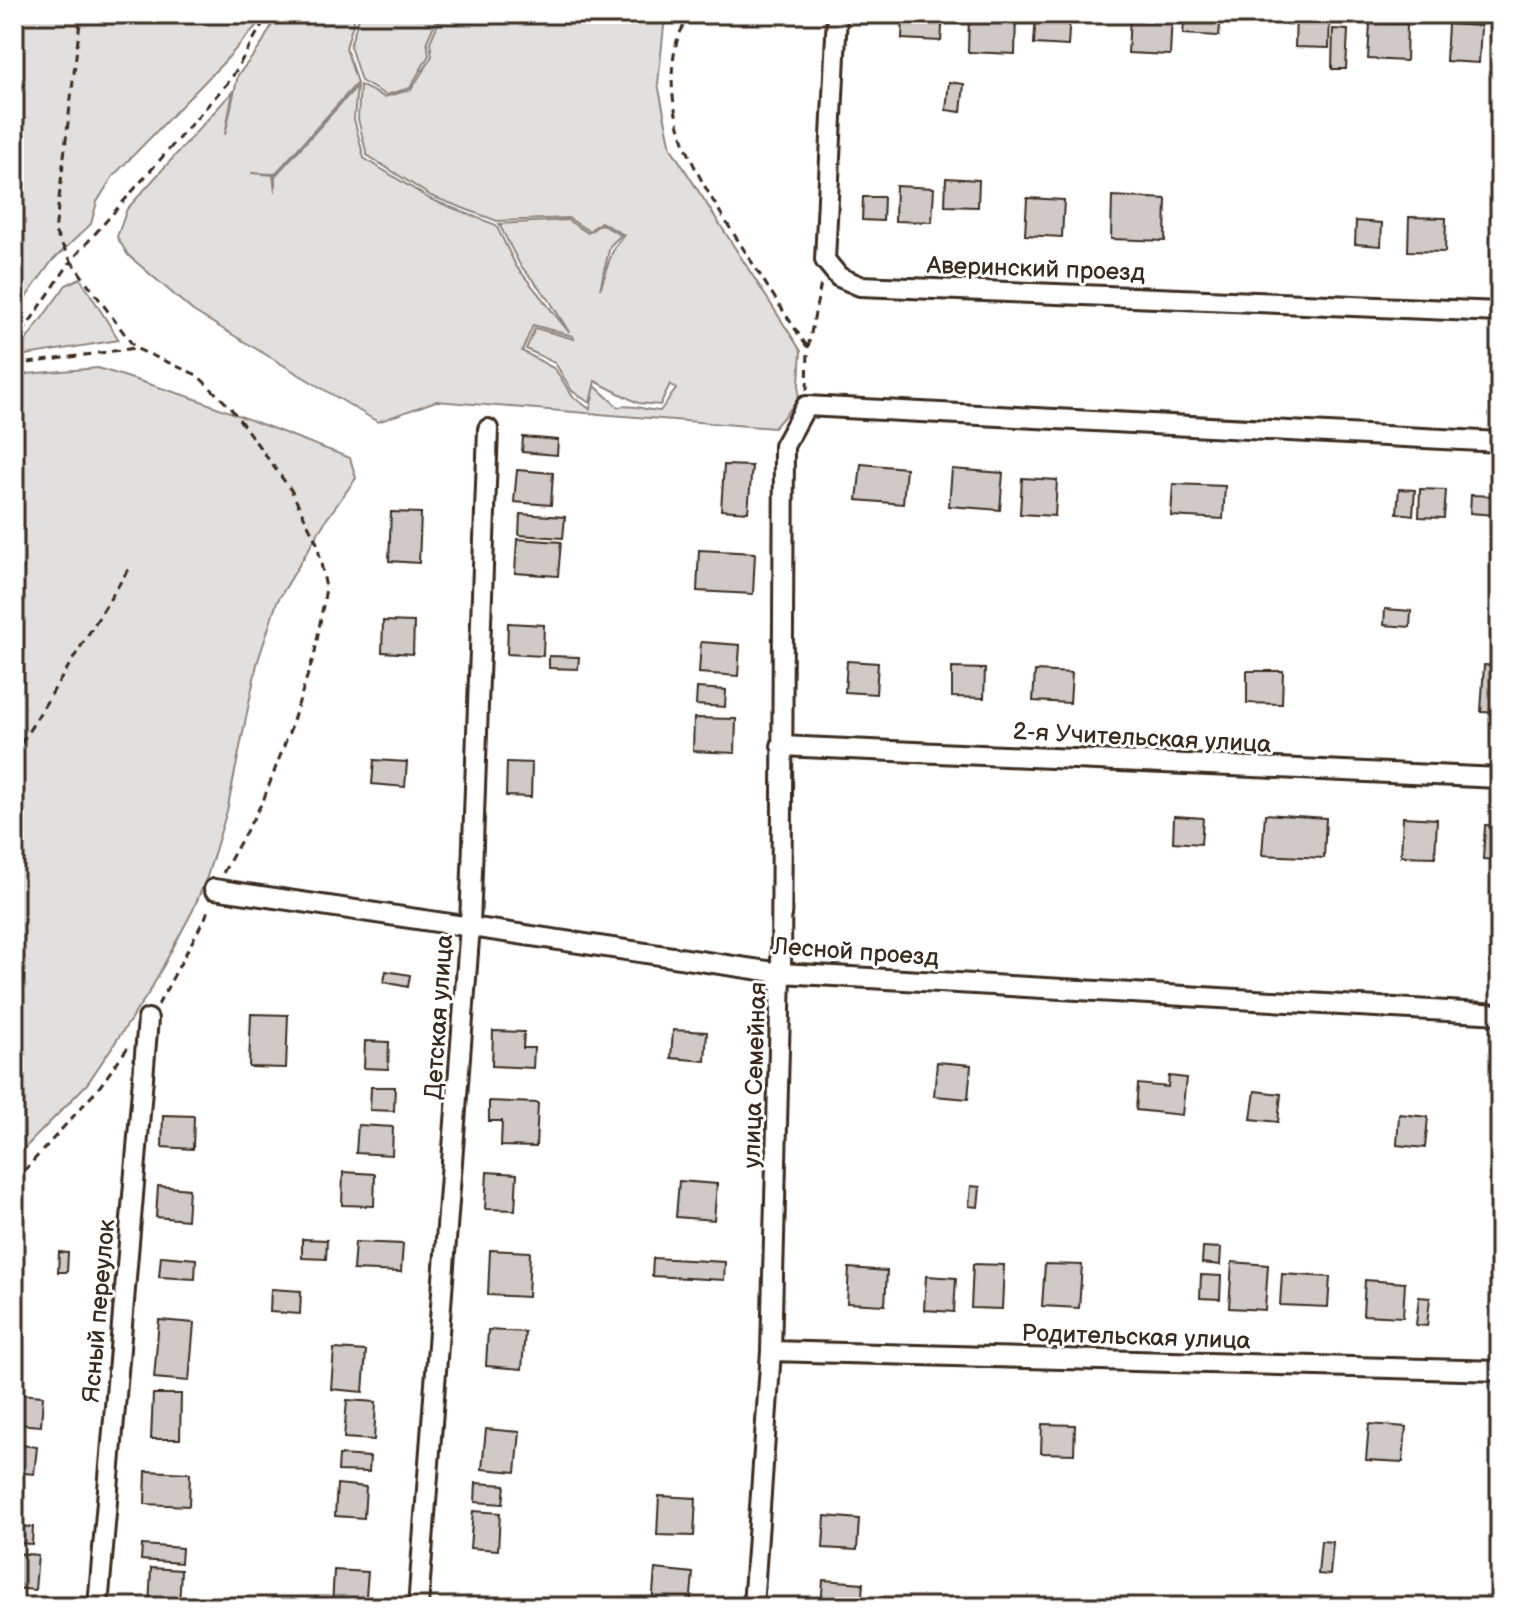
<svg xmlns="http://www.w3.org/2000/svg" width="1514" height="1621" viewBox="0 0 1514 1621" font-family="'Balsamiq Sans',sans-serif">
	<style>
		.green { fill: #e2e0de; stroke: #8e857e; stroke-width: 2; fill-rule: evenodd }
		.building { fill: #cfcac7; stroke: #3b2a1e; stroke-width: 2 }
		.lines { fill: none; stroke-linecap: round; stroke-linejoin: round }
		.minor-casing { stroke: #3b2a1e; stroke-width: 24 }
		.path { stroke: #3b2a1e; stroke-width: 3; stroke-dasharray: 8 6; stroke-linecap: butt }
		.minor { stroke: #fff; stroke-width: 18 }
		.labels { text-anchor: middle; dominant-baseline: central; stroke-width: 6; stroke-linejoin: round; paint-order: stroke }
		.street-label { font-size: 24px; fill: #3b2a1e; stroke: #fff }
	</style>
	<rect width="100%" height="100%" fill="#fff"/>
	<filter id="ink" filterUnits="userSpaceOnUse"><feTurbulence type="fractalNoise" baseFrequency=".0125" numOctaves="2"/><feDisplacementMap in="SourceGraphic" scale="16" xChannelSelector="R" yChannelSelector="G"/><feConvolveMatrix kernelMatrix="1 2 1 2 8 2 1 2 1" color-interpolation-filters="sRGB"/></filter>
	<g filter="url(#ink)">
		<path class="green" d="M14 14H261L257 25 225 61 113 176 97 202 91 224 52 261 14 314Z
			M278 14H311L314 23 327 18 315 22 312 14H348L354 20 346 48 357 83 275 174 251 173 273 175 275 192V176L357 86 354 119 364 158 430 199 496 225 516 266 569 332 548 298 520 265 499 224 567 220 588 233 601 224 621 235 610 246 600 289C609 267 608 252 624 235L601 222 589 231 568 218 497 221 431 196 367 155 358 119 360 85 384 97 411 90 432 56 430 42 442 14H670L664 26 658 84 671 148 801 351 798 400 774 428 436 401 378 422 193 311 128 255 117 237 127 209 233 91 225 135 238 75 260 47ZM533 325 573 336 574 339 535 328 526 349 555 363 572 391 590 403 595 381 638 403 660 405 670 384 676 389 660 411C646 410 631 404 618 407L595 386 590 409 573 397 555 369 522 351Z
			M360 14H439L427 41 429 55 410 88 386 95 361 81 350 46Z
			M80 278 119 340 14 357 66 285Z
			M98 368 193 398 350 458 356 478 326 520 277 602 257 664 227 811 207 877 193 910 150 991 87 1084 14 1159V377L26 374Z"/>
		<path class="building" d="M903 14H943L941 41 902 39Z
			M969 14H1016L1015 54 968 52Z
			M1036 14H1070L1068 46 1034 44Z
			M1145 14H1172L1170 55 1128 53 1130 16H1145Z
			M1185 14H1221L1219 36 1183 34Z
			M1296 14H1330L1329 48 1295 47Z
			M1370 23 1407 24 1406 61 1368 59Z
			M1448 24 1481 26 1479 63 1446 61Z
			M1333 29 1348 30 1346 69H1332Z
			M949 82 964 84 961 112 946 110Z
			M946 178 979 180 978 207 945 206Z
			M896 186 934 188 932 222 895 221Z
			M1112 196 1166 199 1165 241 1111 239Z
			M863 197H884L883 221 862 220Z
			M1027 198 1064 200 1062 237 1025 235Z
			M1409 217 1446 218 1445 252 1408 251Z
			M1356 221 1382 223 1381 246 1355 244Z
			M523 437 558 440 557 455 522 452Z
			M861 464 906 468 903 504 857 500Z
			M724 465 752 466 748 512 721 510Z
			M952 469 1003 473 1000 510 949 506Z
			M517 470 553 473 551 505 514 502Z
			M1022 478 1057 480 1055 516 1020 514Z
			M1173 484 1225 486 1223 519 1171 516Z
			M1399 489 1415 490 1413 515 1397 513Z
			M1420 489 1446 490 1444 518 1419 517Z
			M1471 495 1495 496 1494 515 1470 513Z
			M391 512 421 513 419 563 389 561Z
			M520 514 565 517 563 538 519 535Z
			M517 539 561 542 558 576 515 573Z
			M699 550 755 553 753 594 697 591Z
			M1385 609 1411 611 1410 627 1384 625Z
			M383 621 414 622 413 654 382 652Z
			M508 623 544 625 543 656 507 654Z
			M701 642 740 645 738 676 699 673Z
			M549 656 579 657 578 669 549 668Z
			M847 661 878 663 876 694 845 692Z
			M1484 665 1500 666V713L1481 712Z
			M952 668 985 669 984 698 952 697Z
			M1035 671 1072 673 1070 703 1033 701Z
			M1247 671H1283L1282 704 1247 703Z
			M697 688 726 690 725 707 696 705Z
			M694 718 736 719 735 753 693 751Z
			M374 760 407 762 405 787 372 784Z
			M507 762 532 763 531 797 506 796Z
			M1265 814 1326 818 1324 858 1262 855Z
			M1174 816 1203 818 1201 844 1173 842Z
			M1403 817 1437 819 1435 857 1401 856Z
			M1485 825 1500 826V860L1483 859Z
			M386 971 410 975 408 987 384 982Z
			M251 1014 288 1015 286 1068 249 1067Z
			M673 1030 707 1032 705 1061 671 1058Z
			M493 1031 524 1032 523 1048H534L533 1068 492 1066Z
			M365 1041 389 1042 388 1069 364 1068Z
			M937 1062 971 1065 968 1099 934 1096Z
			M1169 1076 1186 1078 1182 1115 1136 1110 1138 1084 1168 1087Z
			M371 1087H395L394 1111 370 1110Z
			M1255 1091 1281 1094 1278 1122 1251 1119Z
			M489 1101 538 1103 536 1147 501 1146 502 1121H489Z
			M1399 1114 1428 1117 1425 1148 1397 1145Z
			M163 1115 194 1116 193 1149 162 1147Z
			M358 1125 393 1127 392 1155 356 1153Z
			M343 1172 375 1174 374 1206 342 1205Z
			M487 1172 517 1174 515 1210 485 1209Z
			M679 1181 717 1184 714 1220 676 1217Z
			M158 1186 189 1189 187 1220 156 1217Z
			M971 1186 980 1187 978 1207 969 1206Z
			M302 1239 327 1240 326 1259 302 1258Z
			M355 1242 403 1244 401 1272 353 1270Z
			M1203 1247 1221 1248 1220 1265 1202 1263Z
			M490 1250 530 1252 528 1297 488 1295Z
			M59 1252 68 1253 67 1272H58Z
			M161 1256 196 1259 195 1279 159 1277Z
			M653 1258 725 1262 724 1280 652 1276Z
			M1232 1262 1268 1265 1265 1310 1229 1308Z
			M973 1264 1004 1265 1002 1309 971 1308Z
			M1045 1264 1082 1265 1079 1308 1042 1306Z
			M849 1268 887 1271 885 1305 847 1303Z
			M1282 1274 1330 1277 1328 1307 1280 1305Z
			M1201 1275 1221 1276 1220 1299 1200 1298Z
			M926 1276 956 1278 954 1312 924 1310Z
			M1365 1280 1405 1283 1403 1317 1363 1315Z
			M271 1289 301 1291 300 1314 270 1312Z
			M1419 1297 1430 1298 1427 1326 1416 1325Z
			M159 1320 194 1323 189 1381 154 1378Z
			M488 1330 525 1332 522 1369 486 1366Z
			M334 1349 366 1351 363 1392 331 1389Z
			M19 1394 43 1396 41 1426 16 1424Z
			M153 1394H181L180 1439H151Z
			M347 1400 376 1402 374 1440 344 1438Z
			M1042 1424 1075 1425 1074 1454 1041 1453Z
			M1369 1424 1406 1427 1403 1462 1366 1460Z
			M486 1429 520 1432 516 1472 482 1469Z
			M14 1444 37 1447 34 1474 14 1472Z
			M339 1455 370 1457 369 1472 338 1471Z
			M146 1471 190 1473 189 1506 145 1504Z
			M476 1483 505 1485 503 1504 475 1502Z
			M337 1484 366 1487 364 1518 335 1516Z
			M659 1496 696 1498 694 1536 657 1535Z
			M473 1511 500 1513 498 1550 470 1548Z
			M825 1516 859 1519 857 1550 823 1548Z
			M14 1526 33 1527 32 1544 14 1543Z
			M1321 1541 1333 1542 1330 1575 1318 1574Z
			M142 1545 182 1548 181 1563 141 1560Z
			M14 1553 38 1555 35 1590 14 1588Z
			M151 1568 181 1570 179 1607H149Z
			M655 1569 693 1573 690 1607 652 1606Z
			M334 1570 368 1572 365 1607H332Z
			M823 1580 863 1583 861 1607H821Z
			M1267 1598 1311 1603V1607H1266Z
			M953 1599 984 1601V1607H953Z"/>
		<g class="lines">
			<g class="minor-casing">
				<path id="minor" d="M837 14 825 260 839 277 860 286 1500 312
					M781 746 1500 778
					M214 889 781 973 1500 1014
					M771 1351 1500 1371
					M98 1607 148 1019
					M418 1607 470 926 488 429
					M753 1607 771 1351 781 973 784 446 806 406 1500 442"/>
			</g>
			<path class="path" d="M691 14C686 23 679 32 677 41 657 117 702 185 741 245 763 280 785 314 808 348
				M14 345 71 261 55 232 81 14
				M14 365 135 348
				M807 390 808 348 821 283
				M14 755 131 565
				M223 873 263 801 290 730 315 652 326 588 317 543 291 490 230 407 197 375 135 348 71 261 231 79 268 14
				M158 1005 206 916 209 906
				M14 1182 98 1089 128 1047"/>
			<use href="#minor" class="minor"/>
		</g>
	</g>
	<g class="labels">
		<g class="street-label">
			<text transform="translate(1036 269) rotate(2)">Аверинский проезд</text>
			<text transform="translate(1142 738) rotate(3)">2-я Учительская улица</text>
			<text transform="translate(856 952) rotate(4)">Лесной проезд</text>
			<text transform="translate(439 1017) rotate(-86)">Детская улица</text>
			<text transform="translate(755 1075) rotate(-88)">улица Семейная</text>
			<text transform="translate(99 1311) rotate(-85)">Ясный переулок</text>
			<text transform="translate(1136 1337) rotate(2)">Родительская улица</text>
		</g>
	</g>
	<rect width="1514" height="1621" fill="none" stroke="#fff" stroke-width="48"/>
	<rect x="24" y="24" width="1466" height="1573" fill="none" stroke="#3b2a1e" stroke-width="3" filter="url(#ink)"/>
</svg>
